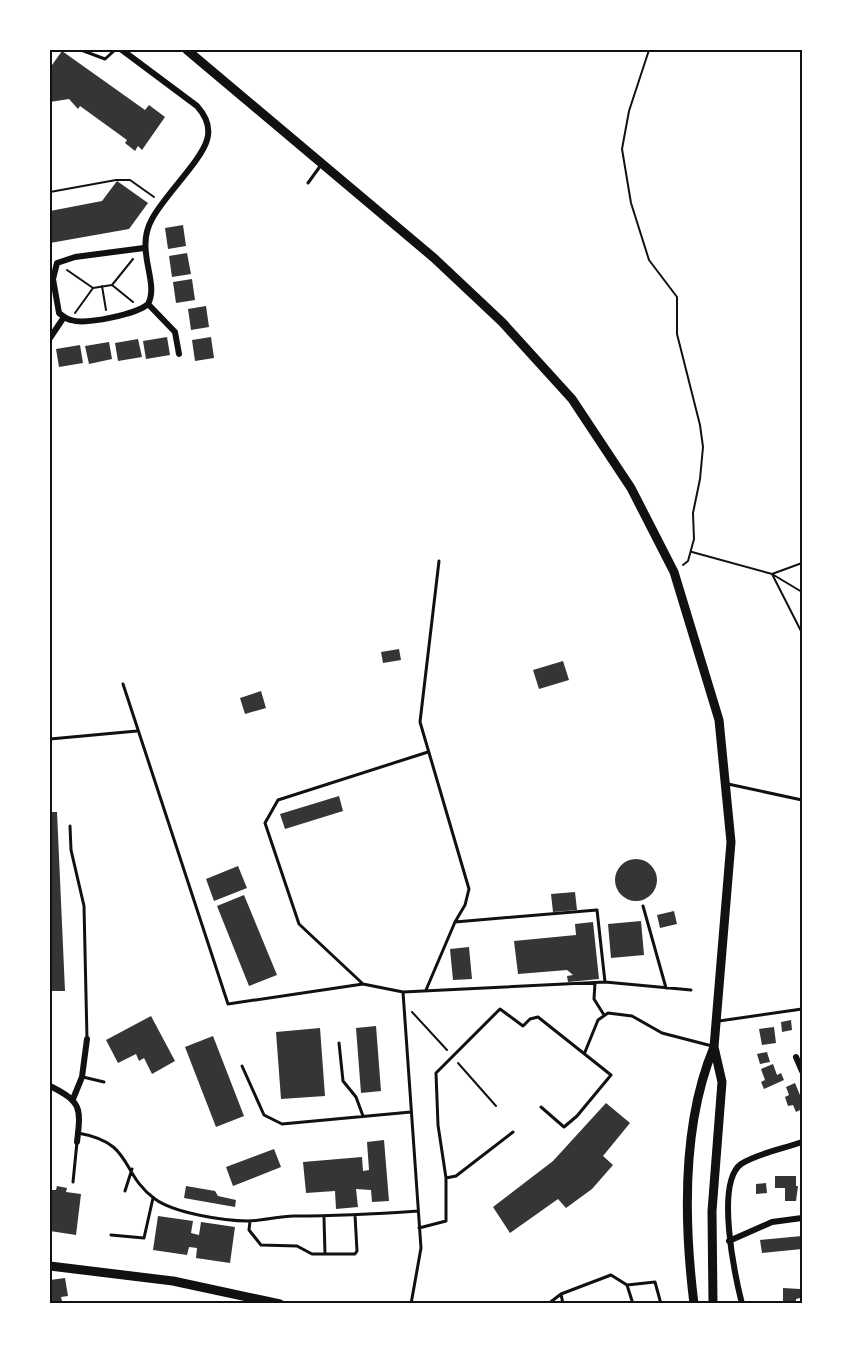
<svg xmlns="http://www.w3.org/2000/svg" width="852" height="1353" viewBox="0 0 852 1353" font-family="'Archivo Narrow',sans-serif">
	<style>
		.building { fill: #353535 }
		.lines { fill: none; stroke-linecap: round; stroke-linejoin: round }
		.path { stroke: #111; stroke-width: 2 }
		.service { stroke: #111; stroke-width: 3 }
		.minor { stroke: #111; stroke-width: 6 }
		.secondary { stroke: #111; stroke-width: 9 }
		.primary { stroke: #111; stroke-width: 9 }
		.neatline { fill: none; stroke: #111; stroke-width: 2 }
	</style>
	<rect width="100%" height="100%" fill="#fff"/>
	<path class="building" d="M62 51 145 110 149 105 165 117 142 150 138 146 135 151 125 143 127 140 80 106 78 109 69 99 50 102V63L52 65Z
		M117 181 148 203 129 229 50 243V211L102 201Z
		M183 225 186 246 168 249 165 228Z
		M187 253 191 274 172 277 169 256Z
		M192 279 195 300 176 303 173 282Z
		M206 306 209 327 191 330 188 309Z
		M167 337 170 355 146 359 143 341Z
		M211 337 214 358 195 361 192 340Z
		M138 339 142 357 118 361 115 343Z
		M109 342 112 359 89 364 85 346Z
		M80 345 83 363 59 367 56 349Z
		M399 649 401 660 383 663 381 652Z
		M563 661 569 680 539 689 533 670Z
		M261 691 266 708 245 714 240 698Z
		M339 796 343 811 285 829 280 814Z
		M50 812H57L65 991H50Z
		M615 880a21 21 0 1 1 42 0a21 21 0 1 1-42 0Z
		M238 866 247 888 214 901 206 879Z
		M575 892 577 910 553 912 551 894Z
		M244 895 277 975 249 986 217 906Z
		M674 911 677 924 660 928 657 915Z
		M641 921 644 955 611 958 608 924Z
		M593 922 599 979 568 982 567 976 573 975 567 970 518 974 514 941 576 935 575 924Z
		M469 947 472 979 453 980 450 949Z
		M151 1016 175 1061 152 1074 144 1058 139 1061 136 1054 118 1063 106 1040Z
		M791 1020 792 1030 782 1032 781 1022Z
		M376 1026 381 1091 361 1093 356 1028Z
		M774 1027 776 1043 762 1045 759 1029Z
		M320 1028 325 1096 281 1099 276 1032Z
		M213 1036 244 1116 216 1127 185 1047Z
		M767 1052 770 1062 760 1064 757 1054Z
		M773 1064 777 1075 781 1073 784 1080 764 1089 761 1082 765 1080 761 1069Z
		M795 1083 802 1100V1109L796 1112 793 1105 788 1106 785 1097 789 1095 786 1087Z
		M606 1103 630 1123 603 1156 613 1165 592 1189 566 1208 558 1199 510 1233 493 1207 553 1161Z
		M384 1140 389 1201 372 1202 371 1190 356 1189 358 1207 336 1209 335 1191 306 1193 303 1162 362 1157 363 1171 369 1170 367 1142Z
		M274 1149 281 1167 233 1186 226 1167Z
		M775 1176H796V1186H798L796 1201H785V1188H775Z
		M766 1183 767 1193 756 1194V1184Z
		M57 1186 67 1188 66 1192 81 1194 76 1235 50 1231V1190H56Z
		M186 1186 215 1191 218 1196 236 1200 235 1207 184 1198Z
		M158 1216 193 1221 191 1233 199 1235 201 1222 235 1227 230 1263 196 1258 197 1248 189 1247 187 1255 153 1250Z
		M802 1236V1249L762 1253 760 1240Z
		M65 1278 68 1296 61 1297 62 1301 50 1303V1280Z
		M783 1288 800 1289V1298L796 1299V1304H783Z"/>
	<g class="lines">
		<path class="path" d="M649 50 629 111 622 149 631 203 649 260 677 297V334L700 425 703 447 700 479 693 513 694 539 688 561 683 565
			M50 192 116 180H130L154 197
			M67 270 93 288 112 285 133 259
			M112 285 133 302
			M102 286 106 310
			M75 313 93 288
			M692 552 772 574 802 563
			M772 574 802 633
			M772 574 802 592
			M412 1012 447 1050
			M458 1063 496 1106"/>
		<path class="service" d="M81 50 105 59 115 50
			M308 183 321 165
			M439 561 420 722 469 889 465 905 455 922
			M123 684 228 1004 363 984 403 992
			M50 739 137 731
			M728 784 802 800
			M70 826 71 850 84 906 87 1039
			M643 906 666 988
			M595 983 594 999 604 1015
			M363 984 299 924 265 823 278 800 428 752
			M426 990 455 922 597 910 605 982
			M719 1021 802 1009
			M339 1043 343 1081 356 1097 363 1116
			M585 1052 598 1020 608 1013 632 1016 662 1033 712 1046
			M242 1066 264 1115 282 1124 411 1112
			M83 1077 104 1082
			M513 1132 456 1176 446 1178 438 1125 436 1073 500 1009 523 1026 530 1019 538 1017 611 1075 577 1116 564 1127 541 1107
			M78 1133C135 1143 119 1173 155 1199 174 1213 224 1221 248 1221 263 1221 278 1216 294 1216 335 1216 376 1214 418 1211
			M73 1182 77 1142
			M125 1191 132 1169
			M324 1218 325 1254
			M250 1221 249 1230 261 1245 297 1246 312 1254H355L357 1251 355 1215
			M419 1228 446 1221V1178
			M111 1235 144 1238 153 1198
			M627 1285 633 1304
			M561 1294 563 1304
			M411 1304 421 1248 403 992 605 982 691 990
			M548 1304 561 1294 611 1275 627 1285 655 1282 661 1304"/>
		<path class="minor" d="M122 50 197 106C205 115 211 127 207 140 201 161 164 196 152 219 134 251 160 282 148 304 137 314 86 325 71 320 66 319 63 316 59 313L53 279 57 263 75 257 144 248
			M148 304 175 332 179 354
			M50 338 64 317
			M796 1057 802 1071
			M50 1086C82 1102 81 1108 77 1142
			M73 1099 82 1077 87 1039
			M729 1241 772 1222 802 1218
			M742 1304C735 1276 715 1183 741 1164 758 1153 783 1149 802 1142"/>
		<path class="secondary" d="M187 50 434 258 502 322 572 399 631 488 674 572 719 720 731 842 714 1047C682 1123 684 1223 694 1304
			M713 1304 712 1211 722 1082 714 1047"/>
		<path class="primary" d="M50 1266 173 1281 280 1304"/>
	</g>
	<rect width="852" height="1353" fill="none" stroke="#ffffff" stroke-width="102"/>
	<rect x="51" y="51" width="750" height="1251" class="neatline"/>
</svg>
